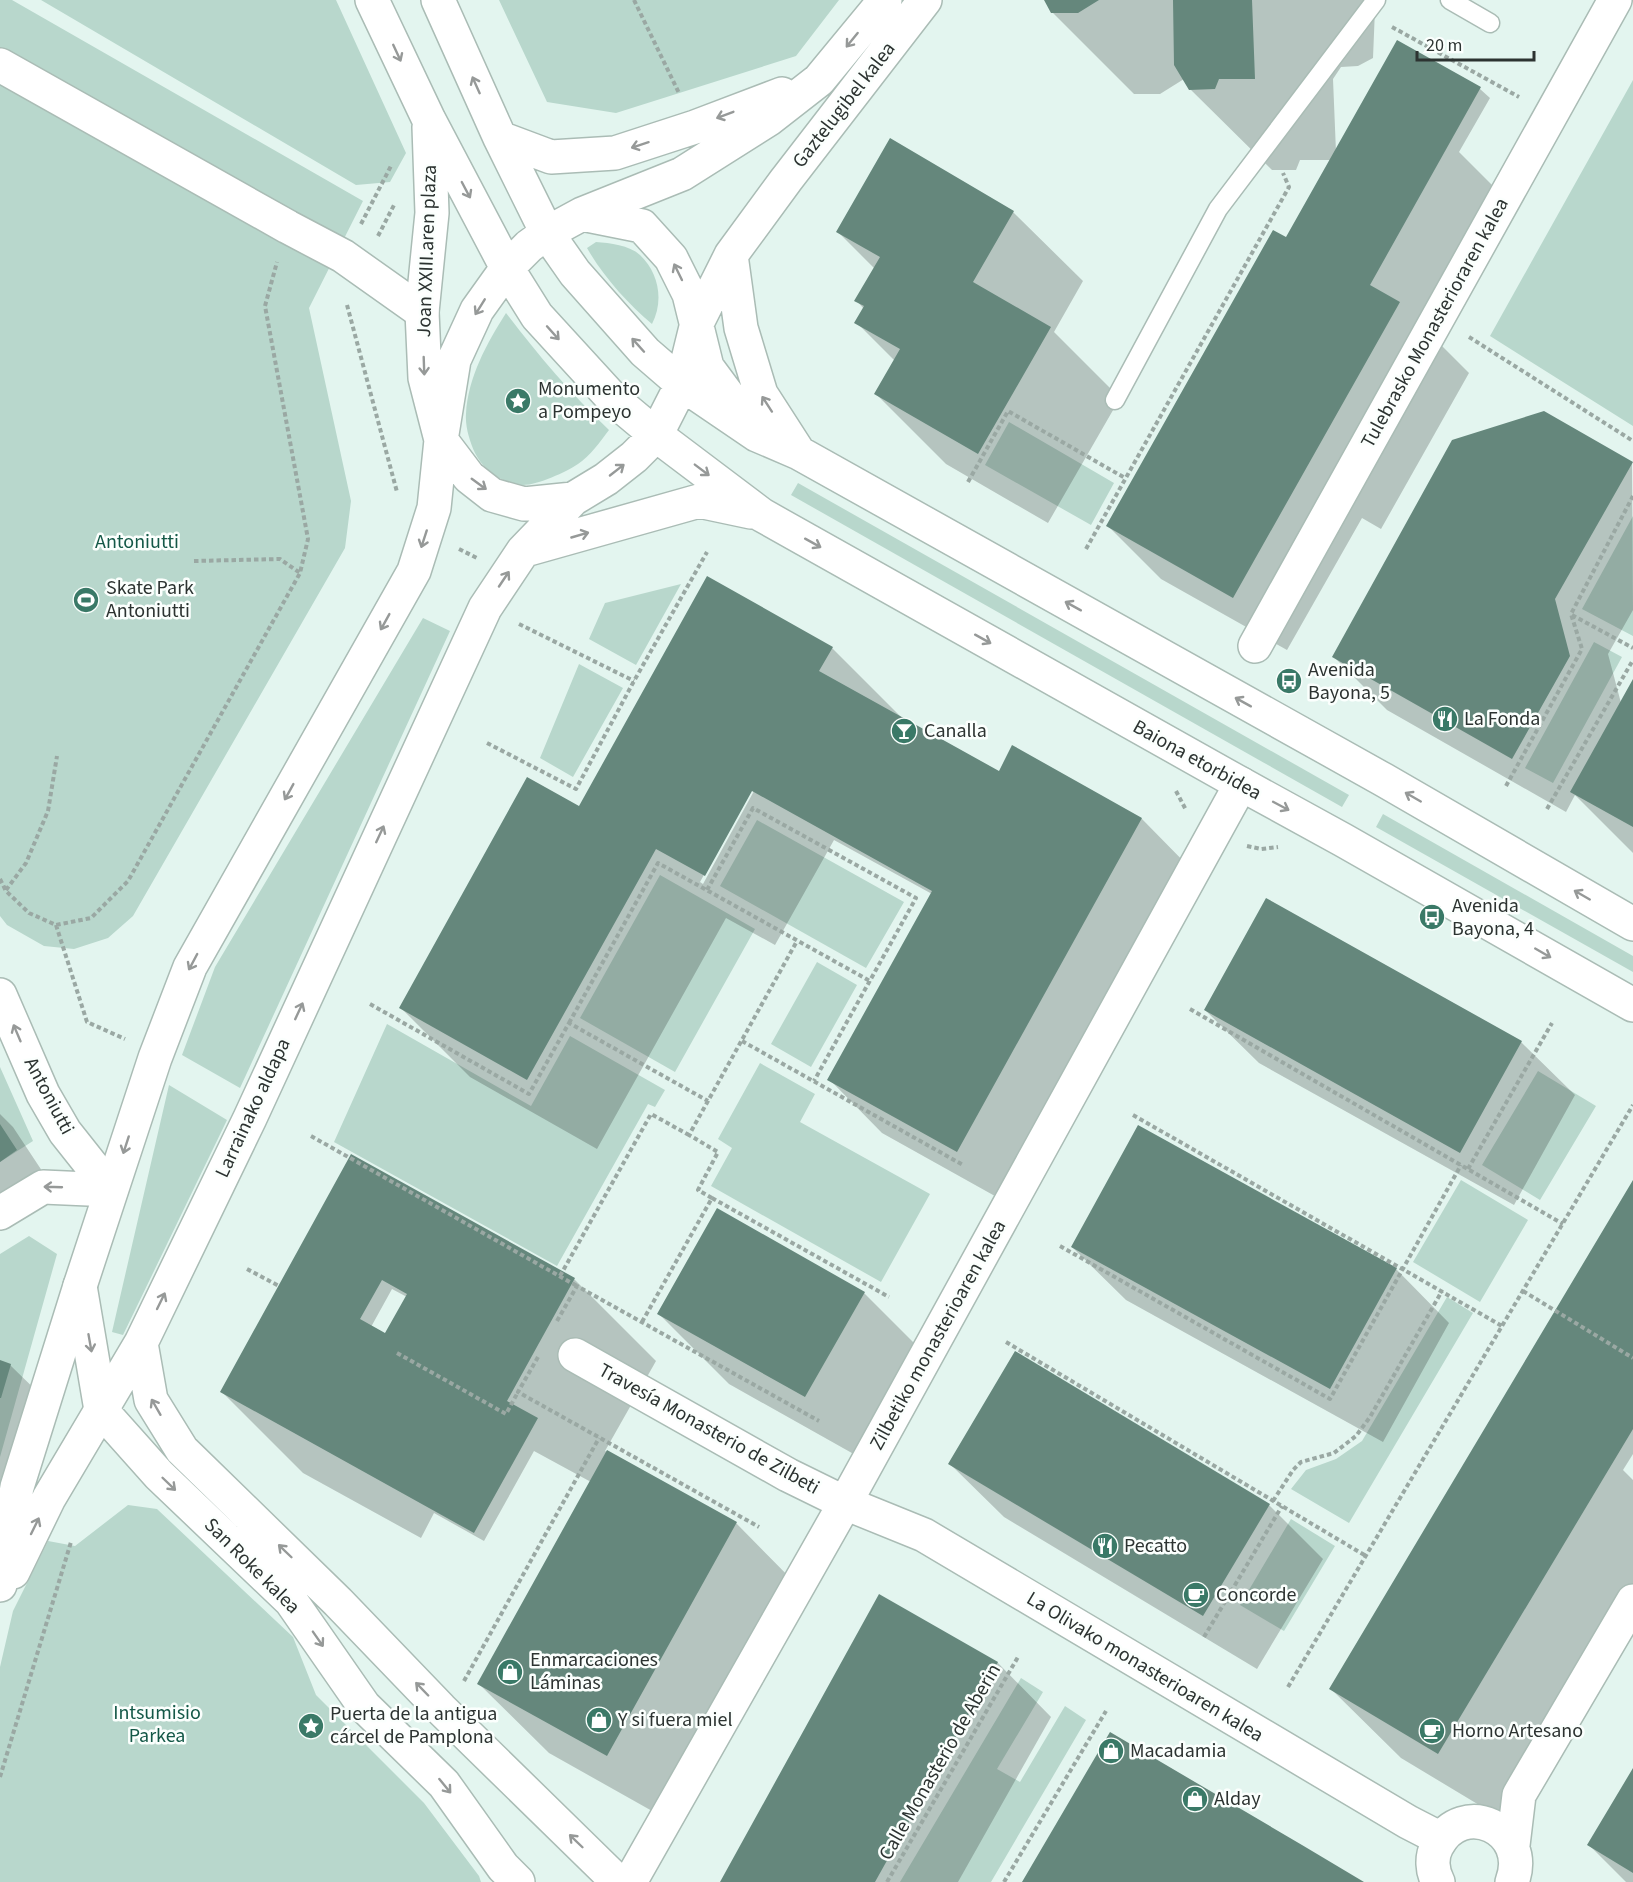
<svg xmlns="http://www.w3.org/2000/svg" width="1633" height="1882" viewBox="0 0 1633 1882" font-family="'Source Sans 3',sans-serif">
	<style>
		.green { fill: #b8d7cc }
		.shadow { fill: #0003; fill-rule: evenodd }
		.building { fill: #65877c; fill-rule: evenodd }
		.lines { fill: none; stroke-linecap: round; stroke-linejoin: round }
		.lane-casing { stroke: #aabcb5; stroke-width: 21 }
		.street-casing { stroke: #aabcb5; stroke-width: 36 }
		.secondary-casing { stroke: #aabcb5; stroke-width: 36 }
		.path { stroke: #9aa8a3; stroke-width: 4; stroke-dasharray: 4.5 3; stroke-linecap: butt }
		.lane { stroke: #fff; stroke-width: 18 }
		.street { stroke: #fff; stroke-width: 33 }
		.secondary { stroke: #fff; stroke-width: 33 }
		.oneway { stroke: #969998 }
		.labels { text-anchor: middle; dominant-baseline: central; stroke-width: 5; stroke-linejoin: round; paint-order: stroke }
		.street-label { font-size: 20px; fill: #2c3331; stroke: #fbfffd }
		.poi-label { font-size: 20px; fill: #2c3331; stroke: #fbfffd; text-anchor: start }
		.park-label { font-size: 20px; fill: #135847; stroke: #fbfffd }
	</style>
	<rect width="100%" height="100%" fill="#e3f5ef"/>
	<path class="green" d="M0 0H12L363 201 309 308 351 501 345 548 133 916 108 938 74 949 44 946 7 925 0 916Z
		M41 0H336L406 153 390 182 356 185Z
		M499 0H839L796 56 616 113 547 102Z
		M1633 80V426L1490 336Z
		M596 242C610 243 629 245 640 255 659 273 664 301 652 324 627 303 603 276 587 248Z
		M506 313C538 355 570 393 609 430 600 442 590 456 578 464 566 472 538 485 523 485 504 485 483 470 475 453 470 442 465 427 466 414 468 377 487 343 506 313Z
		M1009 422 1114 483 1091 525 985 465Z
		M798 483 1349 795 1342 807 791 495Z
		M1633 516V636L1582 609Z
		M681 584 636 665 589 639 605 603Z
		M423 618 450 631 240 1088 182 1055 215 967Z
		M1594 642 1622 657 1553 783 1525 768Z
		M579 664 623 688 573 777 540 758Z
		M1383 814 1633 956V972L1376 827Z
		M757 820 904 902 866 968 720 886Z
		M660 875 755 929 675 1072 580 1018Z
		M817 962 857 985 811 1067 771 1044Z
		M387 1024 531 1106 570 1036 665 1090 655 1107 648 1104 557 1266 334 1142Z
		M760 1063 815 1094 800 1122 930 1194 881 1282 711 1186 732 1148 718 1139Z
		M0 1067 33 1141 0 1162Z
		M1538 1071 1596 1106 1540 1200 1482 1165Z
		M169 1085 227 1120 123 1335 112 1332Z
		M1461 1180 1528 1220 1480 1302 1413 1262Z
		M29 1236 57 1254 0 1457V1254Z
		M1447 1297 1473 1313 1349 1523 1291 1489 1306 1470 1336 1459 1362 1441Z
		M128 1505 157 1509 293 1637 316 1695 424 1803 479 1876 481 1882H0V1667L13 1611 48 1541 75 1546Z
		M1291 1519 1335 1546 1284 1631 1240 1605Z
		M1021 1678 1043 1692 997 1769 1020 1782 1065 1706 1086 1720 991 1882H900Z"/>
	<path class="shadow" d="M1045 0H1366L1375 9 1373 58 1358 66 1341 67 1333 79 1336 152 1397 42 1480 89 1490 98 1459 152 1503 196 1427 331 1469 373 1381 529 1362 518 1287 650 1161 579 1108 526 1292 242 1331 160H1300L1296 170H1272L1190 89 1184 79 1160 94H1134L1052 12Z
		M1013 212 1083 281 1054 332 1120 398 1048 523 946 464 876 394 895 361 856 322 864 309 856 300 875 269 838 232Z
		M1632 463 1633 610 1608 654 1621 703 1633 683V853L1575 795 1566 812 1387 710 1334 657Z
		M832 648 902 718 999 773 1013 748 1142 819 1195 873 1011 1205 882 1133 829 1079 932 894 834 840 775 945 726 918 597 1149 470 1077 401 1008 580 808ZM752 789 754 791 703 884 700 882Z
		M1205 1010 1521 1042 1575 1095 1514 1205 1259 1063Z
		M0 1114 13 1127 54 1189 0 1225Z
		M352 1156 574 1279 656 1361 605 1451 736 1523 805 1593 677 1825 549 1753 479 1684 591 1482 534 1451 484 1541 434 1513 421 1538 303 1473 222 1392ZM392 1289 407 1297 386 1335 371 1327Z
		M1633 1183V1454L1623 1470 1633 1480V1615L1509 1823 1401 1758 1331 1689Z
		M1072 1247 1396 1269 1449 1323 1383 1442 1126 1300Z
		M864 1293 934 1363 875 1466 729 1384 659 1314Z
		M0 1362 10 1365 49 1403 0 1546Z
		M950 1464 1269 1505 1323 1559 1257 1669 1004 1517Z
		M880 1596 998 1663 1051 1717 958 1882H722Z
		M1633 1771V1882H1626L1589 1845Z"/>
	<path class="building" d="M1044 0H1099L1078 13H1051Z
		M1173 0H1252L1255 79H1219L1215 89 1189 90 1174 65Z
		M1397 40 1481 87 1370 285 1400 302 1233 598 1106 526 1273 230 1286 237Z
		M890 138 1014 211 973 282 1051 327 978 454 874 394 900 349 854 323 864 306 854 301 880 257 836 232Z
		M1544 411 1633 462 1555 599 1570 656 1512 759 1332 657 1452 440Z
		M707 576 833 647 819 671 999 771 1012 745 1142 818 957 1152 827 1080 932 891 752 791 705 876 656 849 527 1080 399 1008 527 777 579 806Z
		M1633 679V827L1570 792Z
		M1266 898 1522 1041 1460 1153 1204 1010Z
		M0 1124 17 1150 0 1162Z
		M1138 1125 1397 1268 1330 1389 1071 1247Z
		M351 1154 575 1278 507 1401 538 1418 474 1533 220 1392ZM382 1280 407 1294 385 1333 360 1319Z
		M1633 1180V1429L1438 1754 1329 1689Z
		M717 1208 865 1292 805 1397 657 1314Z
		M1015 1351 1270 1504 1203 1616 948 1464Z
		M0 1360 11 1364 1 1398H0Z
		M607 1450 737 1522 607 1756 477 1684Z
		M879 1594 998 1662 875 1882H720Z
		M1110 1732 1302 1845 1364 1882H1022Z
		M1633 1768V1873L1587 1845Z"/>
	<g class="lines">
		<g class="lane-casing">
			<path id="lane" d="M1450 0 1490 23
				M1115 400 1218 209 1376 0"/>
		</g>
		<g class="street-casing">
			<path id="street" d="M0 65 288 227 343 256 422 312
				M1255 646 1615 0
				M0 995 43 1094 65 1132 111 1190
				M0 1213 43 1187 111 1190
				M80 1286 101 1410
				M575 1355 788 1475 845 1503 924 1535 1408 1822 1441 1839
				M630 1882 845 1503 1241 784"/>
		</g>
		<g class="secondary-casing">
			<path id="secondary" d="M372 0 429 120 507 268 537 316 613 399 656 435 762 515 1241 784 1343 840 1633 1005
				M438 0 500 138 547 233 575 273 645 352 682 384 757 435 799 453 1384 780 1633 924
				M429 127 432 213 422 312 425 378 441 440 469 477 492 495 524 504 573 499
				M500 138 551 157 615 153 695 127 782 94
				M582 214 642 226 671 258 689 294 707 367 744 417
				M731 255 741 328 761 394 799 453
				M525 550 699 501 751 512
				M141 1343 151 1400 182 1450 338 1602 441 1709 618 1882
				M101 1410 159 1475 291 1601 364 1706 444 1784 503 1867 518 1882
				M13 1572 49 1498 141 1343 250 1118 485 608 523 551 573 499 606 479 634 457 656 435 682 384 697 323 731 255 786 180 925 0
				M0 1585 17 1487 80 1286 155 1058 190 967 414 571 434 508 441 440 454 360 477 310 507 268 529 246 547 233 582 214 682 174 769 119 819 80 885 0
				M1513 1845 1519 1795 1633 1601
				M1438 1882C1432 1871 1431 1857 1437 1846 1462 1797 1532 1829 1512 1882"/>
		</g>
		<path class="path" d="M634 0 679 93
			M1392 27 1519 97
			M361 224 392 164
			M378 236 394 205
			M347 305 397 492
			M1469 337 1633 441
			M968 482 1008 411 1125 478
			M459 549 477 558
			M1086 549 1289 187 1283 173
			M194 561 280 559 300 573
			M1572 615 1633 648
			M519 624 634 681
			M487 743 576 789 634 681 707 552
			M1506 786 1582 649 1571 614 1633 496
			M1176 791 1186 810
			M1547 809 1633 660
			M1247 846 1261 849 1278 847
			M0 879 6 891 29 913 56 925 91 918 128 881 300 573 308 539 265 306 277 262
			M6 890 26 863 48 811 57 756
			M707 890 753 808 916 898 814 1081
			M56 925 87 1022 125 1039
			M370 1004 529 1094 569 1023 708 1101
			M1190 1009 1563 1224
			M569 1023 658 863 870 981
			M742 1041 963 1165
			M1133 1115 1502 1326
			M311 1136 577 1286
			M1468 1169 1552 1023
			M712 1198 889 1297
			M1060 1246 1330 1399 1461 1165
			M247 1269 279 1286
			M560 1276 651 1114 689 1135
			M1523 1291 1633 1358
			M557 1321 577 1286 819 1421
			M642 1322 712 1198 698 1190 718 1152 689 1135 797 941
			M1006 1342 1366 1556
			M397 1353 506 1414 518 1392
			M538 1357 518 1392 759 1527
			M1273 1501 1293 1470 1301 1462 1334 1453 1356 1436 1370 1417 1442 1291
			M1204 1637 1282 1506
			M464 1681 599 1438
			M1288 1687 1633 1105
			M0 1777 71 1542
			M887 1882 1018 1657
			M1004 1882 1106 1711"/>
		<use href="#lane" class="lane"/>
		<use href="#street" class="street"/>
		<use href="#secondary" class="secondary"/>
	</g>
	<defs><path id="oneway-shaft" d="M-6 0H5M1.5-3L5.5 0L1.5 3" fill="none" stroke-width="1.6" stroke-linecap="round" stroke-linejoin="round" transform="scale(1.5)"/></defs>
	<g class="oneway">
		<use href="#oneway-shaft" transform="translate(852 40) rotate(129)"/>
		<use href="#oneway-shaft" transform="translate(397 53) rotate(65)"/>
		<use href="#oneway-shaft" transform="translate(476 85) rotate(-114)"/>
		<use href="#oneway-shaft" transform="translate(725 115) rotate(159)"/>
		<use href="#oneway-shaft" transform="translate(640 145) rotate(162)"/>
		<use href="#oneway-shaft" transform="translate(466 190) rotate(62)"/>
		<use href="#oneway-shaft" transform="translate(678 272) rotate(-116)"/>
		<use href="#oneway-shaft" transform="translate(480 307) rotate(122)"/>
		<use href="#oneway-shaft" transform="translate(553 333) rotate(48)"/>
		<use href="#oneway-shaft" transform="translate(638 345) rotate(-132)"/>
		<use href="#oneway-shaft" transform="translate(424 366) rotate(88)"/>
		<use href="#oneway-shaft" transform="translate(767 404) rotate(-123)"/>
		<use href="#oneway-shaft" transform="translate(617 470) rotate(-38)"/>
		<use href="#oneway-shaft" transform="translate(702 470) rotate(37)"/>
		<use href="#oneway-shaft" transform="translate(479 484) rotate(36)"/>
		<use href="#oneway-shaft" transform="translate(580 535) rotate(-16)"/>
		<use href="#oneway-shaft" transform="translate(424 539) rotate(108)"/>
		<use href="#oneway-shaft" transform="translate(813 543) rotate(29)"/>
		<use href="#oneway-shaft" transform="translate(504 579) rotate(-56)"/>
		<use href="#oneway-shaft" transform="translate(1073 606) rotate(-151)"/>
		<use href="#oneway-shaft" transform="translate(385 622) rotate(119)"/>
		<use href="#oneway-shaft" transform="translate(983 639) rotate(29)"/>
		<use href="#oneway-shaft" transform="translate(1243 702) rotate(-151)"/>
		<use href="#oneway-shaft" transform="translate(289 792) rotate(119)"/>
		<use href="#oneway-shaft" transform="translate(1413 797) rotate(-150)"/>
		<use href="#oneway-shaft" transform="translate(1281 806) rotate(28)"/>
		<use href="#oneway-shaft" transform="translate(380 834) rotate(-65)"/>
		<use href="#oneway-shaft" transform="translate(1582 895) rotate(-150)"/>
		<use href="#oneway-shaft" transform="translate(1543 953) rotate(30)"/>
		<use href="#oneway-shaft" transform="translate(193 962) rotate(118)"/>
		<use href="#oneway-shaft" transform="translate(299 1011) rotate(-65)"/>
		<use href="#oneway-shaft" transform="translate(17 1033) rotate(-113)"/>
		<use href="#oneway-shaft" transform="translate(126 1145) rotate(108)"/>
		<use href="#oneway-shaft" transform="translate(53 1187) rotate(-178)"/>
		<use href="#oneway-shaft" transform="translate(161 1301) rotate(-64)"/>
		<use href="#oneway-shaft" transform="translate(90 1343) rotate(80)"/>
		<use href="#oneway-shaft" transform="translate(156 1407) rotate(-120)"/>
		<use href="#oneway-shaft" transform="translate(169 1484) rotate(44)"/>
		<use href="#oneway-shaft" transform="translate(35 1526) rotate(-64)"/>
		<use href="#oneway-shaft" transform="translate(285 1551) rotate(-136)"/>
		<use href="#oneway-shaft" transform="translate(318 1639) rotate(55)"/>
		<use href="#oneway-shaft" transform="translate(422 1689) rotate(-134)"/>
		<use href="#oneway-shaft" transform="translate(445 1786) rotate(51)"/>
		<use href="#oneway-shaft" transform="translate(576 1841) rotate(-136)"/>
	</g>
	<defs>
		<g id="sight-disc" transform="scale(1.35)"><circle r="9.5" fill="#3a7967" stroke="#fbfffd"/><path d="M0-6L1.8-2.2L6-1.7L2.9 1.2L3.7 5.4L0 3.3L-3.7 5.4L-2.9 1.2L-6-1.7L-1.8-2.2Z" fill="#fff"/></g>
		<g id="stadium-disc" transform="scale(1.35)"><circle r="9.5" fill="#3a7967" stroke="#fbfffd"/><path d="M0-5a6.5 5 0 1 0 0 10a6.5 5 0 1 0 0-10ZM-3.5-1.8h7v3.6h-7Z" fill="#fff"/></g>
		<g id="bus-disc" transform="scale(1.35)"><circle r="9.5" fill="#3a7967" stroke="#fbfffd"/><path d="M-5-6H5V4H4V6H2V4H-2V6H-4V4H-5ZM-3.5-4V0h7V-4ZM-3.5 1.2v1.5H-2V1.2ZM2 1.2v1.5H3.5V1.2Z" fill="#fff"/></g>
		<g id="restaurant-disc" transform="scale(1.35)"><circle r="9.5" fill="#3a7967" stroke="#fbfffd"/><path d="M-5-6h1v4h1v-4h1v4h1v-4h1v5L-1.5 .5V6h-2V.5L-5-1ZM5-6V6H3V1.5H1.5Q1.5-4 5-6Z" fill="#fff"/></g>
		<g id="bar-disc" transform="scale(1.35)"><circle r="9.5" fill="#3a7967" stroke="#fbfffd"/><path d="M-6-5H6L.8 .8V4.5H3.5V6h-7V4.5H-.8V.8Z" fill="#fff"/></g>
		<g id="cafe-disc" transform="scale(1.35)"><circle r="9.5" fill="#3a7967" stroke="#fbfffd"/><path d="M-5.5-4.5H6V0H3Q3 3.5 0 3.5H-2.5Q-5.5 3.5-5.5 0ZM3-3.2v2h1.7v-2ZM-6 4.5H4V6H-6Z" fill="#fff"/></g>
		<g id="shop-disc" transform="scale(1.35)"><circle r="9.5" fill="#3a7967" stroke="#fbfffd"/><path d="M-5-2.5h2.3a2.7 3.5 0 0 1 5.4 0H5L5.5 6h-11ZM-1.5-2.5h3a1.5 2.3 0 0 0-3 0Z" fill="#fff"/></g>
	</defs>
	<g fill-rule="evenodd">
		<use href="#sight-disc" x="518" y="401"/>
		<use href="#stadium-disc" x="86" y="600"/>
		<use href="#bus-disc" x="1289" y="681"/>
		<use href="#restaurant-disc" x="1445" y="719"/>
		<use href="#bar-disc" x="904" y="731"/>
		<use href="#bus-disc" x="1432" y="917"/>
		<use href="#restaurant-disc" x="1105" y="1546"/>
		<use href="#cafe-disc" x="1196" y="1595"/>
		<use href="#shop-disc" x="510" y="1672"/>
		<use href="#shop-disc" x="599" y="1720"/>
		<use href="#sight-disc" x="311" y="1726"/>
		<use href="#cafe-disc" x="1432" y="1731"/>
		<use href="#shop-disc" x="1111" y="1751"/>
		<use href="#shop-disc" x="1195" y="1799"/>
	</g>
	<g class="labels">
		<g class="street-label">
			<text transform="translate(844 105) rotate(-52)">Gaztelugibel kalea</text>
			<text transform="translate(427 251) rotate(-88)">Joan XXIII.aren plaza</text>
			<text transform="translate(1435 323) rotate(-61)">Tulebrasko Monasterioraren kalea</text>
			<text transform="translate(1197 760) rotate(29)">Baiona etorbidea</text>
			<text transform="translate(49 1096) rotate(62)">Antoniutti</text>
			<text transform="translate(253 1108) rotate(-65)">Larrainako aldapa</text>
			<text transform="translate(938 1335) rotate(-61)">Zilbetiko monasterioaren kalea</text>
			<text transform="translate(709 1429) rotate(29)">Travesía Monasterio de Zilbeti</text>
			<text transform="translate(252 1566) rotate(45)">San Roke kalea</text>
			<text transform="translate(1145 1667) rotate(31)">La Olivako monasterioaren kalea</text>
			<text transform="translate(940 1762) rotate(-60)">Calle Monasterio de Aberin</text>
		</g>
		<g class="poi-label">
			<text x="538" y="389">Monumento<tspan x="538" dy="23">a Pompeyo</tspan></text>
			<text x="106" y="588">Skate Park<tspan x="106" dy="23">Antoniutti</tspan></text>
			<text x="1308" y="670">Avenida<tspan x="1308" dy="23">Bayona, 5</tspan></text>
			<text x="1464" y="719">La Fonda</text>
			<text x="924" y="731">Canalla</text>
			<text x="1452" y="906">Avenida<tspan x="1452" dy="23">Bayona, 4</tspan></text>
			<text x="1124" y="1546">Pecatto</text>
			<text x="1216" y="1595">Concorde</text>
			<text x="530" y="1660">Enmarcaciones<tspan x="530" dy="23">Láminas</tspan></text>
			<text x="330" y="1714">Puerta de la antigua<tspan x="330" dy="23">cárcel de Pamplona</tspan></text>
			<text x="618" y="1720">Y si fuera miel</text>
			<text x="1452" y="1731">Horno Artesano</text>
			<text x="1130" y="1751">Macadamia</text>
			<text x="1214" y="1799">Alday</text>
		</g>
		<g class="park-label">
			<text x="137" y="542">Antoniutti</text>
			<text x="157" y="1713">Intsumisio<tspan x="157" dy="23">Parkea</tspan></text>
		</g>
	</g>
	<path d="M1417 51v9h117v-9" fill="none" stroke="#2c3331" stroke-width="3"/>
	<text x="1426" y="51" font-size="18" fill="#2c3331" stroke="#fbfffd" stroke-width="4.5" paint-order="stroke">20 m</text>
</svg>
